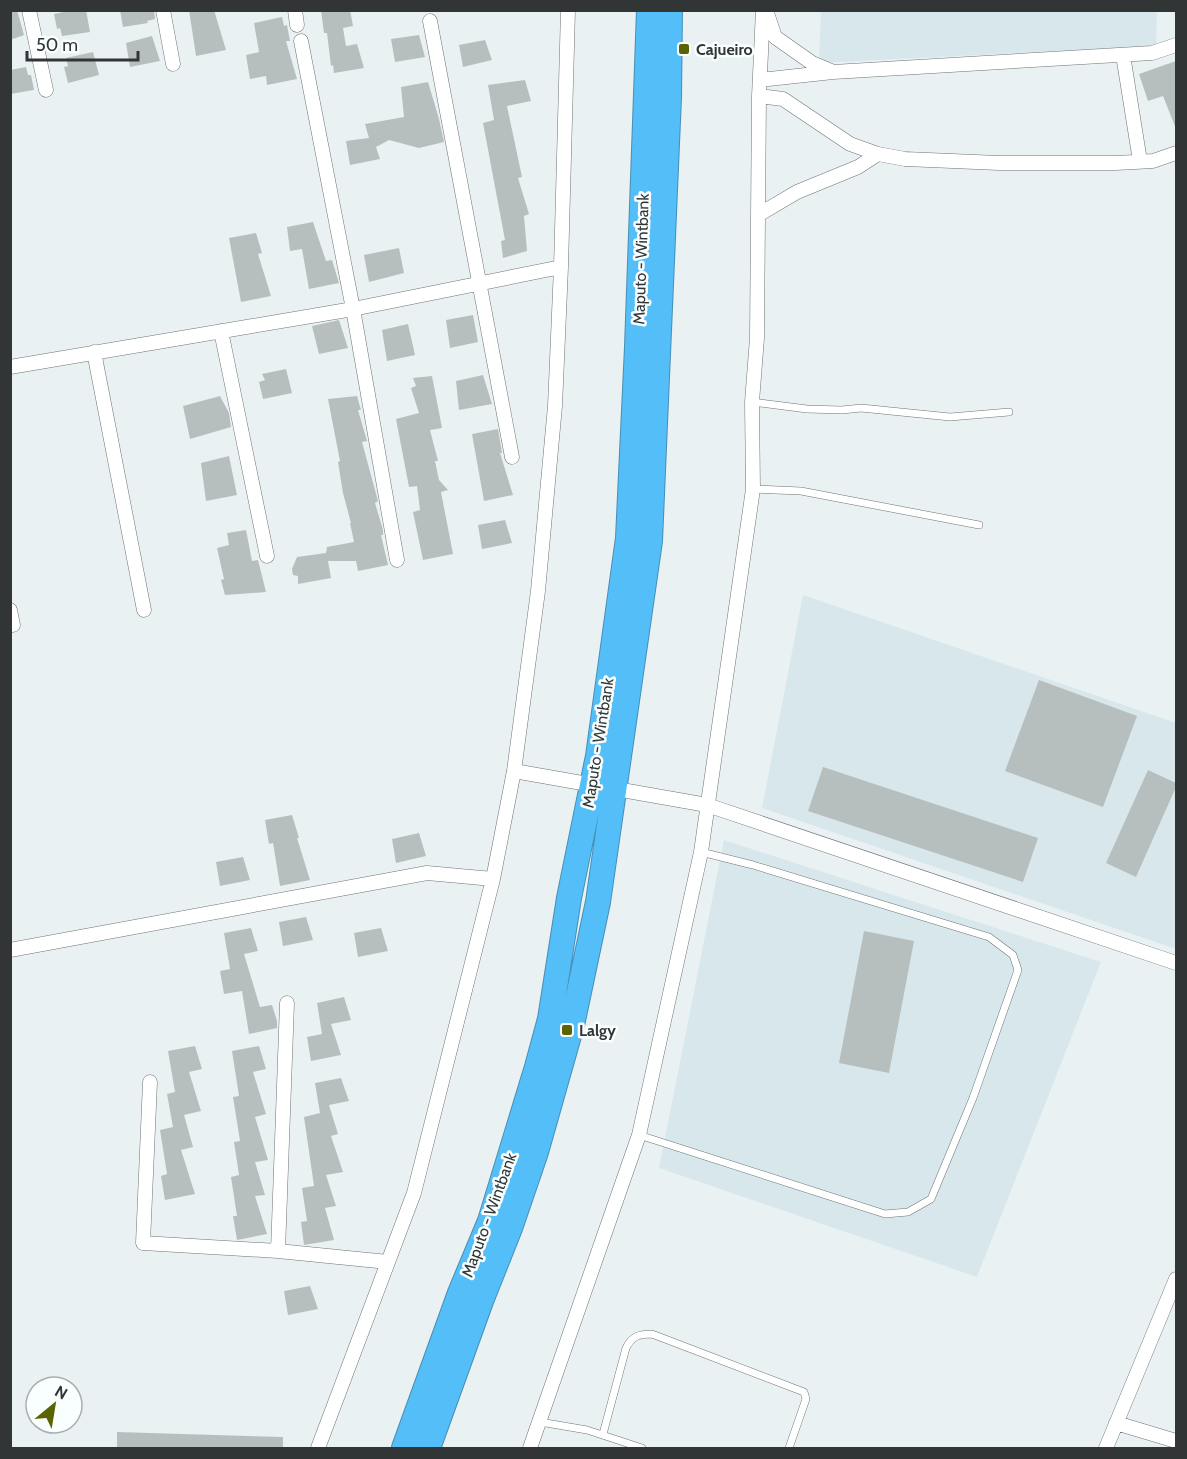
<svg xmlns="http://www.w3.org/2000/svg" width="1187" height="1459" viewBox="0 0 1187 1459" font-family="Cabin,sans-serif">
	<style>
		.built { fill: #d8e7ec }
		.building { fill: #b7bfbe }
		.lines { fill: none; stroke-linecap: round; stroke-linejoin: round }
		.lane-casing { stroke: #6e7476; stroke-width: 8 }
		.street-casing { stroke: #6e7476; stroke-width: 15 }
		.highway-casing { stroke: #488eb5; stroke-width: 26 }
		.lane { stroke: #fff; stroke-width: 7 }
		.street { stroke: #fff; stroke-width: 14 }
		.highway { stroke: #54bef9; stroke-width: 24 }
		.poi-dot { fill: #5b6403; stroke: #f9feff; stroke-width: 2 }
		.labels { text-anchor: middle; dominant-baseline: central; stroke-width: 5; stroke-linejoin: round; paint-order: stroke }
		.poi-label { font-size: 16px; font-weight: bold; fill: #323536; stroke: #f9feff; text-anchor: start }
		.street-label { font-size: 16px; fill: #323536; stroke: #f9feff }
	</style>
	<rect width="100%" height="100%" fill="#eaf1f3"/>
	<path class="built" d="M821 11H1157L1156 46 819 63Z
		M803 595 1176 723V949L762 808Z
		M724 840 1101 962 977 1277 659 1168Z"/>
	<path class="building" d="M10 10H17L24 35 10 40Z
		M73 10H86L90 32 62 36 60 28 57 29 54 14Z
		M120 10H154L155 19 147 21 148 23 123 27Z
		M189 10H214L226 50 196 56Z
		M321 10H350L353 26 343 28 346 46 357 44 364 68 334 73 333 65 331 66 327 33H324Z
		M282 17 284 26 287 25 290 41H286L297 79 267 85 266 76 250 79 246 55 259 52 254 23Z
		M419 35 425 57 395 62 391 39Z
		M152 36 160 61 130 67 126 43Z
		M485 40 492 60 463 67 459 45Z
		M93 52 99 75 68 83 64 67 68 66 66 58Z
		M1176 61V129L1163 96 1148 101 1139 74Z
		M26 67 28 75H31L34 90 10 94V70Z
		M525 80 531 101 507 106 522 177 518 178 529 214 524 216 527 251 503 258 501 241 505 240 483 123 494 120 488 85Z
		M428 82 439 119 444 142 419 148 389 140 376 147 380 159 350 165 346 141 369 138 365 124 404 117 401 87Z
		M313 222 326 261 332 260 339 283 309 289 302 249 290 251 287 227Z
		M256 233 262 253 258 254 271 296 241 302 229 238Z
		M399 248 404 273 369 282 364 255Z
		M473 315 478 342 450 348 446 320Z
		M339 320 348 348 319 354 312 326Z
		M408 324 415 355 387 361 382 330Z
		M286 369 292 393 263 399 259 382 265 380 262 374Z
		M483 375 492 404 459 410 456 381Z
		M432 376 442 428 430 430 438 461H435L439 480 448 490 441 492 453 554 423 560 413 512 420 510 417 486 409 487 396 419 419 413 411 388 416 386 413 378Z
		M220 396 229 413 231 427 190 439 183 406Z
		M357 396 361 410H358L367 441 362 442 378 501 375 503 383 530V535H381L388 565 358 571 356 561H328L331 578 298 584V576L293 575 292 569 297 557 326 553 327 547 354 542 350 523H351L343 493 338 462 340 461 328 399Z
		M498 429 502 453H500L513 495 484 501 472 434Z
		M229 456 237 495 206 501 201 463Z
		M505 520 512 543 482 549 478 525Z
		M246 530 252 561 258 560 266 592 225 595 221 580 224 579 217 548 229 545 227 533Z
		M1039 680 1137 716 1103 807 1005 771Z
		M823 767 1038 838 1023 882 808 811Z
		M1148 770 1176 783V787L1136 877 1106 863Z
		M292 815 299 838H297L310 880 280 886 273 843 269 844 265 820Z
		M419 833 426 856 396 863 392 839Z
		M243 857 250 880 220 886 216 862Z
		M306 917 313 940 283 946 279 922Z
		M251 928 258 951 244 954 260 1007 272 1005 277 1021V1028L249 1034 242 991 224 994 220 971 230 969 224 933Z
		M381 928 388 951 358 957 354 933Z
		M864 931 914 941 889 1073 839 1063Z
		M344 997 351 1020 331 1024 341 1055 311 1061 307 1037 322 1034 317 1003Z
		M195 1046 202 1069 189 1072 201 1111 184 1115 193 1147 181 1150 195 1194 165 1200 161 1176 167 1174 160 1130 173 1127 167 1094 175 1092 168 1051Z
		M259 1046 266 1069 253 1072 266 1114 255 1117 268 1160 255 1162 265 1195 255 1196 267 1234 237 1240 233 1216H237L231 1177 239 1175 234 1142 240 1141 233 1097 239 1096 232 1051Z
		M341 1078 349 1101 329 1105 338 1134 331 1136 343 1172 326 1175 336 1206 325 1208 334 1240 304 1245 301 1222 307 1221 302 1188 314 1186 304 1117 320 1113 315 1083Z
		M310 1286 318 1309 288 1315 284 1291Z
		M117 1432 283 1437V1449H117Z"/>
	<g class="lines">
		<g class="lane-casing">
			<path id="lane" d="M752 402 807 409 842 410 861 408 950 417 1009 412
				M753 489 801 491 979 525
				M639 1135 885 1214 908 1212 931 1199 973 1098 1018 970 1013 955 989 937 753 865 701 852
				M540 1422 587 1430 642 1448
				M603 1434 626 1348C632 1336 639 1334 652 1334L804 1392 806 1399 789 1448"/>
		</g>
		<g class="street-casing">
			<path id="street" d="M29 10 46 90
				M163 10 173 64
				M295 10 297 25
				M766 10 775 37 812 63 831 71
				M430 21 512 457
				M301 41 353 309 397 560
				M1123 55 1140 161
				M760 80 833 72 1152 53 1176 45
				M759 96 783 99 850 144 878 154 905 159 999 163H1116L1153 161 1176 153
				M758 215 797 192 858 167 878 154
				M221 331 267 556
				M94 352 144 610
				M10 367 353 309 561 267
				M10 610 13 625
				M514 771 707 805 1176 963
				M10 950 427 873 493 879
				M150 1082 143 1243 278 1251 388 1262
				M278 1251 287 1003
				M1116 1423 1176 1441
				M318 1448 414 1193 493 879 514 771 538 591 555 406 561 267 568 10
				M530 1448 639 1135 701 852 753 489 752 402 757 338 759 96 763 10
				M1106 1448 1176 1279"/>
		</g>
		<g class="highway-casing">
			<path id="highway" d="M404 1448 460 1293 490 1221 537 1067 550 1019 569 898 598 756 628 538 637 347 649 10
				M428 1448 481 1301 510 1228 536 1152 572 1025 598 902 650 541 669 97 670 10"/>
		</g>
		<use href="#lane" class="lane"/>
		<use href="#street" class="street"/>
		<use href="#highway" class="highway"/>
	</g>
	<g class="poi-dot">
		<rect x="678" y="43" width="12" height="12" rx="3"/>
		<rect x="561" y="1024" width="12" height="12" rx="3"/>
	</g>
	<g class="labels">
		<g class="poi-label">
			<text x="696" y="49">Cajueiro</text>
			<text x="579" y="1030">Lalgy</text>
		</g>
		<g class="street-label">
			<text transform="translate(641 259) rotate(-88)">Maputo - Wintbank</text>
			<text transform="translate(598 743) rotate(-81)">Maputo - Wintbank</text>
			<text transform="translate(489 1215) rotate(-70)">Maputo - Wintbank</text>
		</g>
	</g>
	<rect width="1187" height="1459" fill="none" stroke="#323536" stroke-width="24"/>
	<g transform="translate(54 1405) rotate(30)"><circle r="28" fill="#f9feff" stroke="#a9aeaf" stroke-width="1.5"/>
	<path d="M0-4.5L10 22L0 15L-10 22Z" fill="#5b6403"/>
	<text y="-9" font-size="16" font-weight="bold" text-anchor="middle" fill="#323536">N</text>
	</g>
	<path d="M27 51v9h111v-9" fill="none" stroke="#323536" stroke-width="3"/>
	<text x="36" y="51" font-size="18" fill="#323536" stroke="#f9feff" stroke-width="4.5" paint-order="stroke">50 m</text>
</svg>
